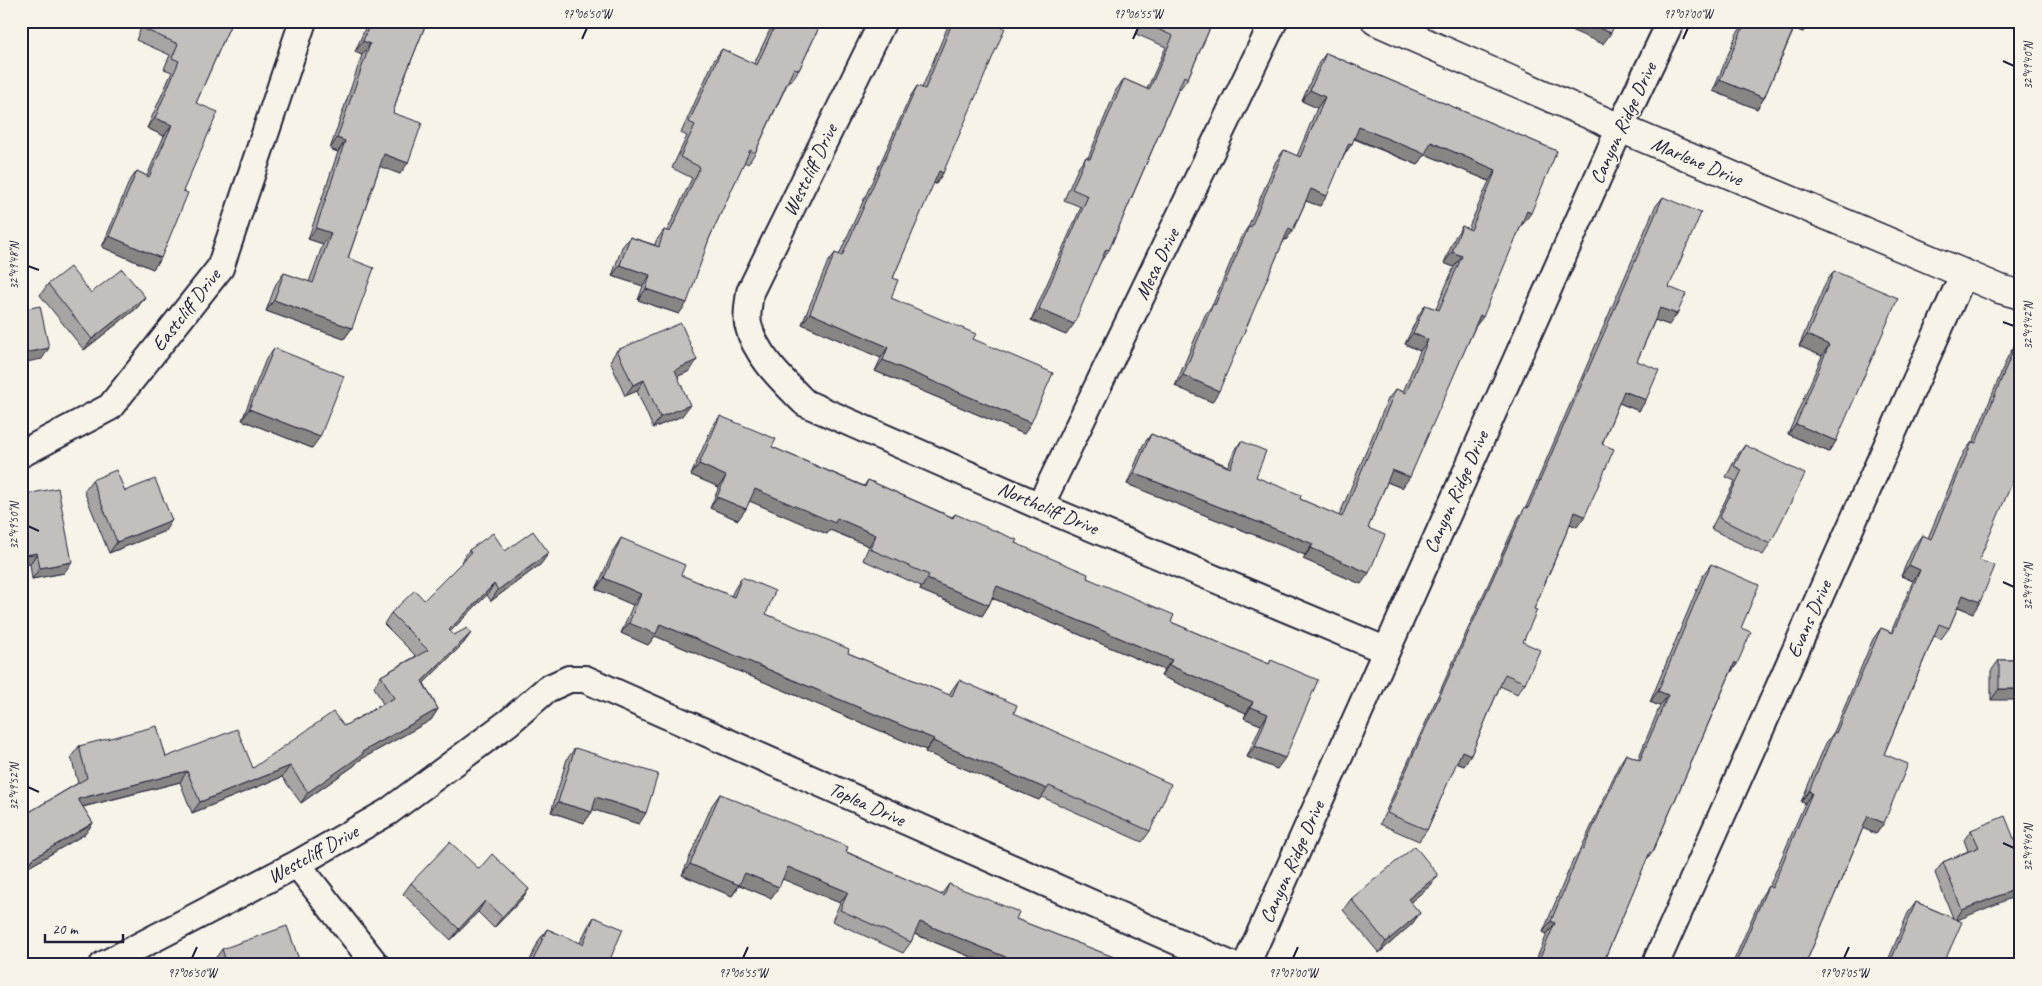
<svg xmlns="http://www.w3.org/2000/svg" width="2042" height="986" viewBox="0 0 2042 986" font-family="Caveat,sans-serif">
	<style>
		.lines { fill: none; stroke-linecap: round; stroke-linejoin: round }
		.street-casing { stroke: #22223b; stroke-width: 30 }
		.secondary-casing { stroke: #22223b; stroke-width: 31 }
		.street { stroke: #f7f3e8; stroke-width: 26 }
		.secondary { stroke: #f7f3e8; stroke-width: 28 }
		.wall { fill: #a7a4a3; stroke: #22223b }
		.shaded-wall { fill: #888684; stroke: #22223b }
		.building { fill: #c2bfbd; stroke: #22223b }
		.ticks { fill: none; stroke: #22223b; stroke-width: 2 }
		.labels { text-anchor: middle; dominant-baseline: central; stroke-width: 4; stroke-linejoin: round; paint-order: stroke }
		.street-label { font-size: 20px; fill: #22223b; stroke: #f7f3e8 }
		.neatline { fill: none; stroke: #22223b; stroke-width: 2 }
		.ticks-label { font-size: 12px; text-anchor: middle; fill: #22223b }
	</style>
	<rect width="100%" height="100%" fill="#f7f3e8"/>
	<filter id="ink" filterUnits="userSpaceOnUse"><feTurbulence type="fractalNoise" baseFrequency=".02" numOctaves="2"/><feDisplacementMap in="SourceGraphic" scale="10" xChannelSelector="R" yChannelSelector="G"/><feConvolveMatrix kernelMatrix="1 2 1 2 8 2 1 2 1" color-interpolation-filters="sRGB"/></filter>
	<g filter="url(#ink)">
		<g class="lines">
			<g class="street-casing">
				<path id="street" d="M883 21 750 292C749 302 746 314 748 324 755 355 783 381 805 403L1040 506 1385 650
					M21 454 110 407 220 268 303 21
					M1040 506 1274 21
					M297 864 376 965
					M103 965 297 864 388 812 509 722 547 689 569 679H585L1231 965
					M1246 965 1620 128 1671 21
					M1655 965 1964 273"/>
			</g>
			<g class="secondary-casing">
				<path id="secondary" d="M1376 21 1620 128 2000 289 2021 295"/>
			</g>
			<use href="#street" class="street"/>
			<use href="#secondary" class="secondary"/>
		</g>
		<path class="wall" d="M144 21H232L196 103 183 191 153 269 102 247 129 182 137 171 147 176 164 136 147 128 172 72 164 69 170 55 136 40Z
			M368 21H427L400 89 393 113 400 174 380 166 348 258 352 328 344 339 266 311 276 284 284 273 309 282 323 244 308 239 338 152 330 149 362 55 355 52Z
			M774 21H822L799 70 791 81 789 80 755 153 748 164 744 162 709 239 679 314 638 300 643 286 612 276 622 247 630 237 655 245 656 241 664 230 667 231 692 178 672 168 687 136 681 133 714 60 722 49 754 64Z
			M950 21H990L943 173 936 184 933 183 893 278 891 298 973 339 1024 434 875 371 881 358 802 324 827 264 835 253 839 255 910 97 917 86 922 88Z
			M1131 21H1213L1188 78 1180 89 1179 88 1109 250 1101 261 1066 335 1031 320 1081 207 1064 200 1078 168 1086 157 1088 158 1116 90 1124 79 1147 89 1166 47 1136 34 1140 25Z
			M1747 21H1810L1803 32 1794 29 1764 98 1757 109 1713 91 1737 33 1745 23H1747Z
			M1326 53 1557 151 1523 224H1522L1402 488 1387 482 1368 528 1361 584 1303 559 1305 555 1127 484 1143 445 1151 434 1228 466 1234 452 1241 441 1256 477 1300 499 1339 516 1388 399 1396 389 1403 392 1420 351 1405 344 1418 316 1425 305 1436 309 1454 267 1444 263 1455 237 1462 226 1468 229 1489 181 1425 154 1418 165 1354 139 1345 154 1320 206 1306 201 1293 230 1286 240H1284L1212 402 1175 386 1205 315 1213 304 1241 237 1248 227 1276 161 1284 150 1297 156 1317 108 1302 101 1318 64Z
			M1663 197 1669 287V325L1655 320 1637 361 1646 400 1639 411 1619 403 1602 444 1577 527 1570 524 1534 609 1523 642 1525 683 1517 694 1500 686 1471 755 1464 766 1456 763 1427 830 1419 841 1380 824 1518 518 1526 507 1655 207Z
			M1834 271 1836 441 1829 452 1788 434 1822 356 1799 346 1826 282Z
			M48 284 91 293 145 297 137 308 84 350 40 295Z
			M2015 345 1979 560 1973 613 1958 607 1949 628 1941 639 1934 636 1884 754V823L1876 834 1863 828 1805 965H1732L1761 897 1768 886 1769 887 1805 803 1801 802 1826 743 1834 732 1873 639 1881 628 1891 632 1913 581 1901 576 1914 546 1922 535 1928 538 1964 452 1972 442H1973L2008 356Z
			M274 348 312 448 242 420 266 359Z
			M617 350 690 371 678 376 682 416 653 428 637 391 625 396 610 361Z
			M720 416 772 447 864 486 868 480 952 517 955 514 1087 578 1171 622 1269 664 1271 660 1277 769 1247 757 1261 725 1244 718 1246 713 1161 676 1164 670 992 598 989 605 982 616 920 590 921 586 863 560 869 546 830 530 827 534 750 501 738 520 710 508 719 487 691 475 712 427Z
			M1745 445 1770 544 1763 555 1711 529 1735 481 1726 477 1737 456Z
			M92 480 125 491 165 531 109 553 84 491Z
			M21 495 64 573 32 579 30 564 21 565Z
			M621 538 681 575 731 596 735 588 742 577 766 614 848 653 949 695 951 691 959 680 1014 713 1150 831 1142 842 1042 797 1039 800 925 752 926 750 655 636 648 645 621 633 633 605 596 589 614 549Z
			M469 550 505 551 541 564 491 601 487 595 450 631 454 635 471 633 463 644 424 683 438 709 431 720 358 761 355 765 301 803 282 777 192 813 180 782 83 807 93 823 85 834 27 868 21 873V817L78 783 71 757 79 746 253 768 344 726 383 704 374 687 381 676 416 656 384 624 391 613 424 600 462 562V561Z
			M1711 564 1741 628 1737 664 1730 674 1652 853 1646 861 1602 965H1534L1547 934 1543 932 1573 860 1581 849 1619 765 1626 754 1638 759 1660 706 1650 702 1703 575Z
			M1999 660H2021L1991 700V671Z
			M575 748 639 824 592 809V812L584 823 551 812 567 759Z
			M720 794 941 895 949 884 1016 919 1123 961 1126 957 1143 965H991L914 934 911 942 903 953 832 921 840 903 783 879 771 898 740 885 732 896 682 875 712 805Z
			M1971 830 2021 856 1957 920 1943 965H1886L1908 913 1916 902 1953 918 1935 873 1943 862 1968 851 1964 840Z
			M479 869 529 889 521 900 494 928 478 912 451 940 403 894 411 883Z
			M1438 875 1431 885 1410 902 1420 913 1412 924 1379 953 1343 910 1351 899Z
			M594 917 608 964 610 965H528L539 940 547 929 580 943 587 928Z
			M222 949 301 965H216L214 960Z"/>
		<path class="shaded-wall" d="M1131 21H1143L1140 25Z
			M1571 21H1582L1611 33 1603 44 1566 28Z
			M1796 21H1810L1803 32 1792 27Z
			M363 41 370 44 362 55 355 52Z
			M1720 80 1764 98 1757 109 1713 91Z
			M1310 90 1325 97 1317 108 1302 101Z
			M155 118 172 125 164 136 147 128Z
			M1359 127 1425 154 1418 165 1352 137Z
			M337 138 345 141 338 152 330 149Z
			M1431 142 1496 170 1489 181 1423 153Z
			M1349 143 1352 144 1344 155Z
			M384 154 408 163 400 174 376 165Z
			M939 171 943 173 936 184 931 182Z
			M1311 189 1327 196 1320 206 1303 200Z
			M1527 211 1531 213 1523 224 1520 222Z
			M316 228 331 233 323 244 308 239Z
			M1289 228 1293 230 1286 240 1281 238Z
			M109 236 161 258 153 269 102 247Z
			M1452 252 1462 256 1454 267 1444 263Z
			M620 265 650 275 643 286 612 276Z
			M646 289 687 303 679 314 638 300Z
			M145 297 137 308 84 350 92 339Z
			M274 300 352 328 344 339 266 311Z
			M1660 308 1677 314 1669 325 1652 319Z
			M1039 309 1074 324 1066 335 1031 320Z
			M810 313 888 347 881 358 802 324Z
			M1480 315 1483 317 1475 327Z
			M1413 333 1428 340 1420 351 1405 344Z
			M1807 335 1829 345 1822 356 1799 346Z
			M49 348 42 359 21 363V354Z
			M697 360 690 371 667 381 675 370Z
			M883 360 1031 423 1024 434 875 371Z
			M1183 375 1219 391 1212 402 1175 386Z
			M644 380 637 391 625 396 633 385Z
			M1624 391 1646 400 1639 411 1617 402Z
			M690 405 682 416 653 428 660 417Z
			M249 409 320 437 312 448 242 420Z
			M1796 424 1836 441 1829 452 1788 434Z
			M699 464 726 476 719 487 691 475Z
			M1392 470 1410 477 1402 488 1385 481Z
			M1134 473 1313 544 1305 555 1127 484Z
			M755 489 837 518 876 535 869 546 830 530 827 534 747 500Z
			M717 497 746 509 738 520 710 508Z
			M1575 512 1585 516 1577 527 1568 523Z
			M172 520 165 531 109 553 117 542Z
			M1311 548 1369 573 1361 584 1303 559Z
			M37 553 30 564 21 565V556Z
			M549 553 541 564 491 601 498 590Z
			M72 562 64 573 32 579 40 568Z
			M1909 565 1920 570 1913 581 1901 576Z
			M604 578 641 594 633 605 596 589Z
			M927 579 989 605 982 616 920 590Z
			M494 584 487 595 441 641 449 630Z
			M997 586 1172 660 1164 670 990 597Z
			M1963 595 1980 602 1973 613 1956 606Z
			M629 623 660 624 934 739 926 750 655 636 648 645 621 633Z
			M471 633 463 644 415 692 422 681Z
			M1735 662 1737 664 1730 674Z
			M1169 665 1253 702 1246 713 1161 676Z
			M1999 689H2021V700H1991Z
			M1658 691 1668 695 1660 706 1650 702Z
			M1251 707 1268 714 1261 725 1244 718Z
			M438 709 431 720 358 761 355 765 301 803 308 792 362 752Z
			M933 741 1047 789 1039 800 925 752Z
			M1255 746 1285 758 1277 769 1247 757Z
			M1462 751 1471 755 1464 766 1454 762Z
			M290 766 282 777 192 813 200 802Z
			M187 771 180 782 70 810 78 799Z
			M1809 791 1812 793 1805 803 1801 802Z
			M596 797 646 813 639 824 588 808Z
			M558 802 592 812 584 823 551 812Z
			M1868 816 1884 823 1876 834 1860 827Z
			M93 823 85 834 27 868 21 873V870L35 857Z
			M690 864 739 885 732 896 682 875Z
			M788 867 848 892 840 903 780 878Z
			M745 873 779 887 771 898 737 884Z
			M1438 875 1431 885 1401 910 1408 899Z
			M2021 887V894L1955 921 1962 910Z
			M529 889 521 900 494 928 502 917Z
			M485 901 478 912 451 940 459 929Z
			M1420 913 1412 924 1379 953 1386 942Z
			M1551 921 1555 923 1547 934 1543 932Z
			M920 922 1013 960 1010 965H991L912 933Z"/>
		<path class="building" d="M147 21H232L196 103 218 112 183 191 188 193 161 258 109 236 137 171 149 177 172 125 155 118 179 61 172 58 178 44 144 29Z
			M371 21H427L400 89 393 113 422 123 408 163 384 154 348 258 374 268 352 328 274 300 284 273 313 283 331 233 316 228 345 141 337 138 370 44 363 41Z
			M777 21H822L799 70 794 68 755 153 750 150 709 239 687 303 646 289 650 275 620 265 630 237 659 247 664 230 670 232 700 167 680 157 695 125 689 122 722 49 757 65Z
			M953 21H990L1005 28 943 173 939 171 893 278 898 280 891 298 976 334 973 339 1053 373 1031 423 883 360 888 347 810 313 835 253 842 256 917 86 925 89Z
			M1144 21H1213L1188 78 1184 76 1109 250 1106 249 1074 324 1039 309 1088 196 1072 189 1086 157 1090 159 1124 79 1149 90 1173 36 1144 23Z
			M1582 21H1616L1611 33Z
			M1750 21H1797L1764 98 1720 80 1745 23 1749 24Z
			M1326 53 1557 151 1531 213 1527 211 1483 317 1480 315 1410 477 1392 470 1368 528 1385 535 1369 573 1311 548 1313 544 1134 473 1151 434 1230 468 1241 441 1266 451 1256 477 1301 495 1300 499 1342 517 1396 389 1406 393 1428 340 1413 333 1425 305 1439 310 1462 256 1452 252 1462 226 1471 230 1496 170 1431 142 1425 154 1359 127 1352 144 1349 143 1327 196 1311 189 1293 230 1289 228 1219 391 1183 375 1213 304 1215 305 1249 226 1251 227 1284 150 1300 157 1325 97 1310 90Z
			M1663 197 1701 213 1669 287 1686 294 1677 314 1660 308 1637 361 1659 370 1646 400 1624 391 1602 444 1614 449 1585 516 1575 512 1534 609 1537 610 1523 642 1540 650 1525 683 1505 674 1471 755 1462 751 1427 830 1387 813 1525 507 1528 508Z
			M70 267 91 293 122 269 145 297 92 339 48 284Z
			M1834 271 1898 298 1836 441 1796 424 1829 345 1807 335Z
			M40 306 49 348 21 354V310Z
			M681 323 697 360 675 370 690 405 660 417 644 380 633 385 617 350Z
			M2015 345 2021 347V462L1979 560 1995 566 1980 602 1963 595 1949 628 1939 624 1884 754 1908 764 1884 823 1868 816 1805 965H1735L1768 886 1772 888 1812 793 1809 791 1834 732 1836 733 1881 628 1893 633 1920 570 1909 565 1922 535 1931 539 1972 442 1976 443Z
			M274 348 344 376 320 437 249 409Z
			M720 416 776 439 772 447 865 487 868 480 953 518 955 514 1017 540 1015 543 1088 574 1087 578 1174 615 1171 622 1269 664 1271 660 1318 680 1285 758 1255 746 1268 714 1251 707 1253 702 1169 665 1172 660 997 586 989 605 927 579 929 575 870 549 876 535 837 518 835 523 755 489 746 509 717 497 726 476 699 464Z
			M1745 445 1805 474 1770 544 1719 518 1742 470 1734 466Z
			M116 470 125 491 155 479 172 520 117 542 92 480Z
			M58 488 72 562 40 568 37 553 21 556V495Z
			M533 531 549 553 498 590 494 584 449 630 454 635 467 628 471 633 422 681 438 709 362 752 363 754 308 792 290 766 200 802 187 771 78 799 93 823 35 857 21 870V817L87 778 79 746 157 726 166 757 237 729 253 768 333 712 344 726 394 698 381 676 428 650 391 613 415 590 424 600 471 553 469 550 493 533 505 551Z
			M621 538 685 565 681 575 734 597 742 577 775 591 766 614 849 649 848 653 952 696 959 680 1017 705 1014 713 1171 784 1150 831 1049 786 1047 789 933 741 934 739 660 624 656 634 629 623 641 594 604 578Z
			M1711 564 1759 585 1741 628 1751 632 1737 664 1735 662 1652 853 1650 852 1602 965H1537L1555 923 1551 921 1581 849 1583 850 1626 754 1640 760 1668 695 1658 691Z
			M1999 660H2021V689H1999Z
			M575 748 658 774 646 813 596 797 592 812 558 802Z
			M720 794 848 847 846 852 944 896 949 884 1019 912 1016 919 1124 961 1126 957 1143 965H1011L1013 960 920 922 911 942 840 910 848 892 788 867 779 887 745 873 739 885 690 864Z
			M2005 816 2021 856V887L1962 910 1943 862 1979 847 1971 830Z
			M450 842 479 869 492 854 529 889 502 917 485 901 459 929 411 883Z
			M1415 846 1438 875 1408 899 1420 913 1386 942 1351 899Z
			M1916 902 1962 922 1943 965H1889Z
			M594 917 623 929 608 964 610 965H531L547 929 583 944Z
			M287 926 301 965H227L222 949Z"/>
	</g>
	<path class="ticks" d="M582 39 587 28M1133 39 1138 28M1683 39 1688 28M2003 61 2014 66M28 266 39 270M2003 322 2014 326M28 526 39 531M2003 582 2014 587M28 787 39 792M2003 843 2014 848M192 958 197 947M743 958 748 947M1293 958 1298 947M1844 958 1849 947"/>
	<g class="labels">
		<g class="street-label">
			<text transform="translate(1623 123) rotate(-65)">Canyon Ridge Drive</text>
			<text transform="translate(1697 161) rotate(23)">Marlene Drive</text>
			<text transform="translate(810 170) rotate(-64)">Westcliff Drive</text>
			<text transform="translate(1157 264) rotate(-64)">Mesa Drive</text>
			<text transform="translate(186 310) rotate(-52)">Eastcliff Drive</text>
			<text transform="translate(1456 492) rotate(-66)">Canyon Ridge Drive</text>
			<text transform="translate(1048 508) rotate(23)">Northcliff Drive</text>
			<text transform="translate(1809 619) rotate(-66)">Evans Drive</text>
			<text transform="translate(867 804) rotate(24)">Toplea Drive</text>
			<text transform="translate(313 854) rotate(-29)">Westcliff Drive</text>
			<text transform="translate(1292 862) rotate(-66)">Canyon Ridge Drive</text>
		</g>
	</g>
	<rect width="2042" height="986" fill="none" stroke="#f7f3e8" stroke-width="55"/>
	<path d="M45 934v8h78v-8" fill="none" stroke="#22223b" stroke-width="2.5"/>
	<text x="52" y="934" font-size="15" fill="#22223b" stroke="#f7f3e8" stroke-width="4" paint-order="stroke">20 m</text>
	<rect x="28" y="28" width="1986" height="930" class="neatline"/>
	<g class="ticks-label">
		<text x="587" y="18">97°06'50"W</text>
		<text x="1138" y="18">97°06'55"W</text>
		<text x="1688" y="18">97°07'00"W</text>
		<text transform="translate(2028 66) rotate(-90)" y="4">32°49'40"N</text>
		<text transform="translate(14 266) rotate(-90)" y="4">32°49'48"N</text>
		<text transform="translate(2028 326) rotate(-90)" y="4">32°49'42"N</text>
		<text transform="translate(14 526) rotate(-90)" y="4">32°49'50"N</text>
		<text transform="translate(2028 587) rotate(-90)" y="4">32°49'44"N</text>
		<text transform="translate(14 787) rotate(-90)" y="4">32°49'52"N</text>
		<text transform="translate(2028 848) rotate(-90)" y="4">32°49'46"N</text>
		<text x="192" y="977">97°06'50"W</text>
		<text x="743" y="977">97°06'55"W</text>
		<text x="1293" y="977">97°07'00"W</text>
		<text x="1844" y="977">97°07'05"W</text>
	</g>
</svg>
